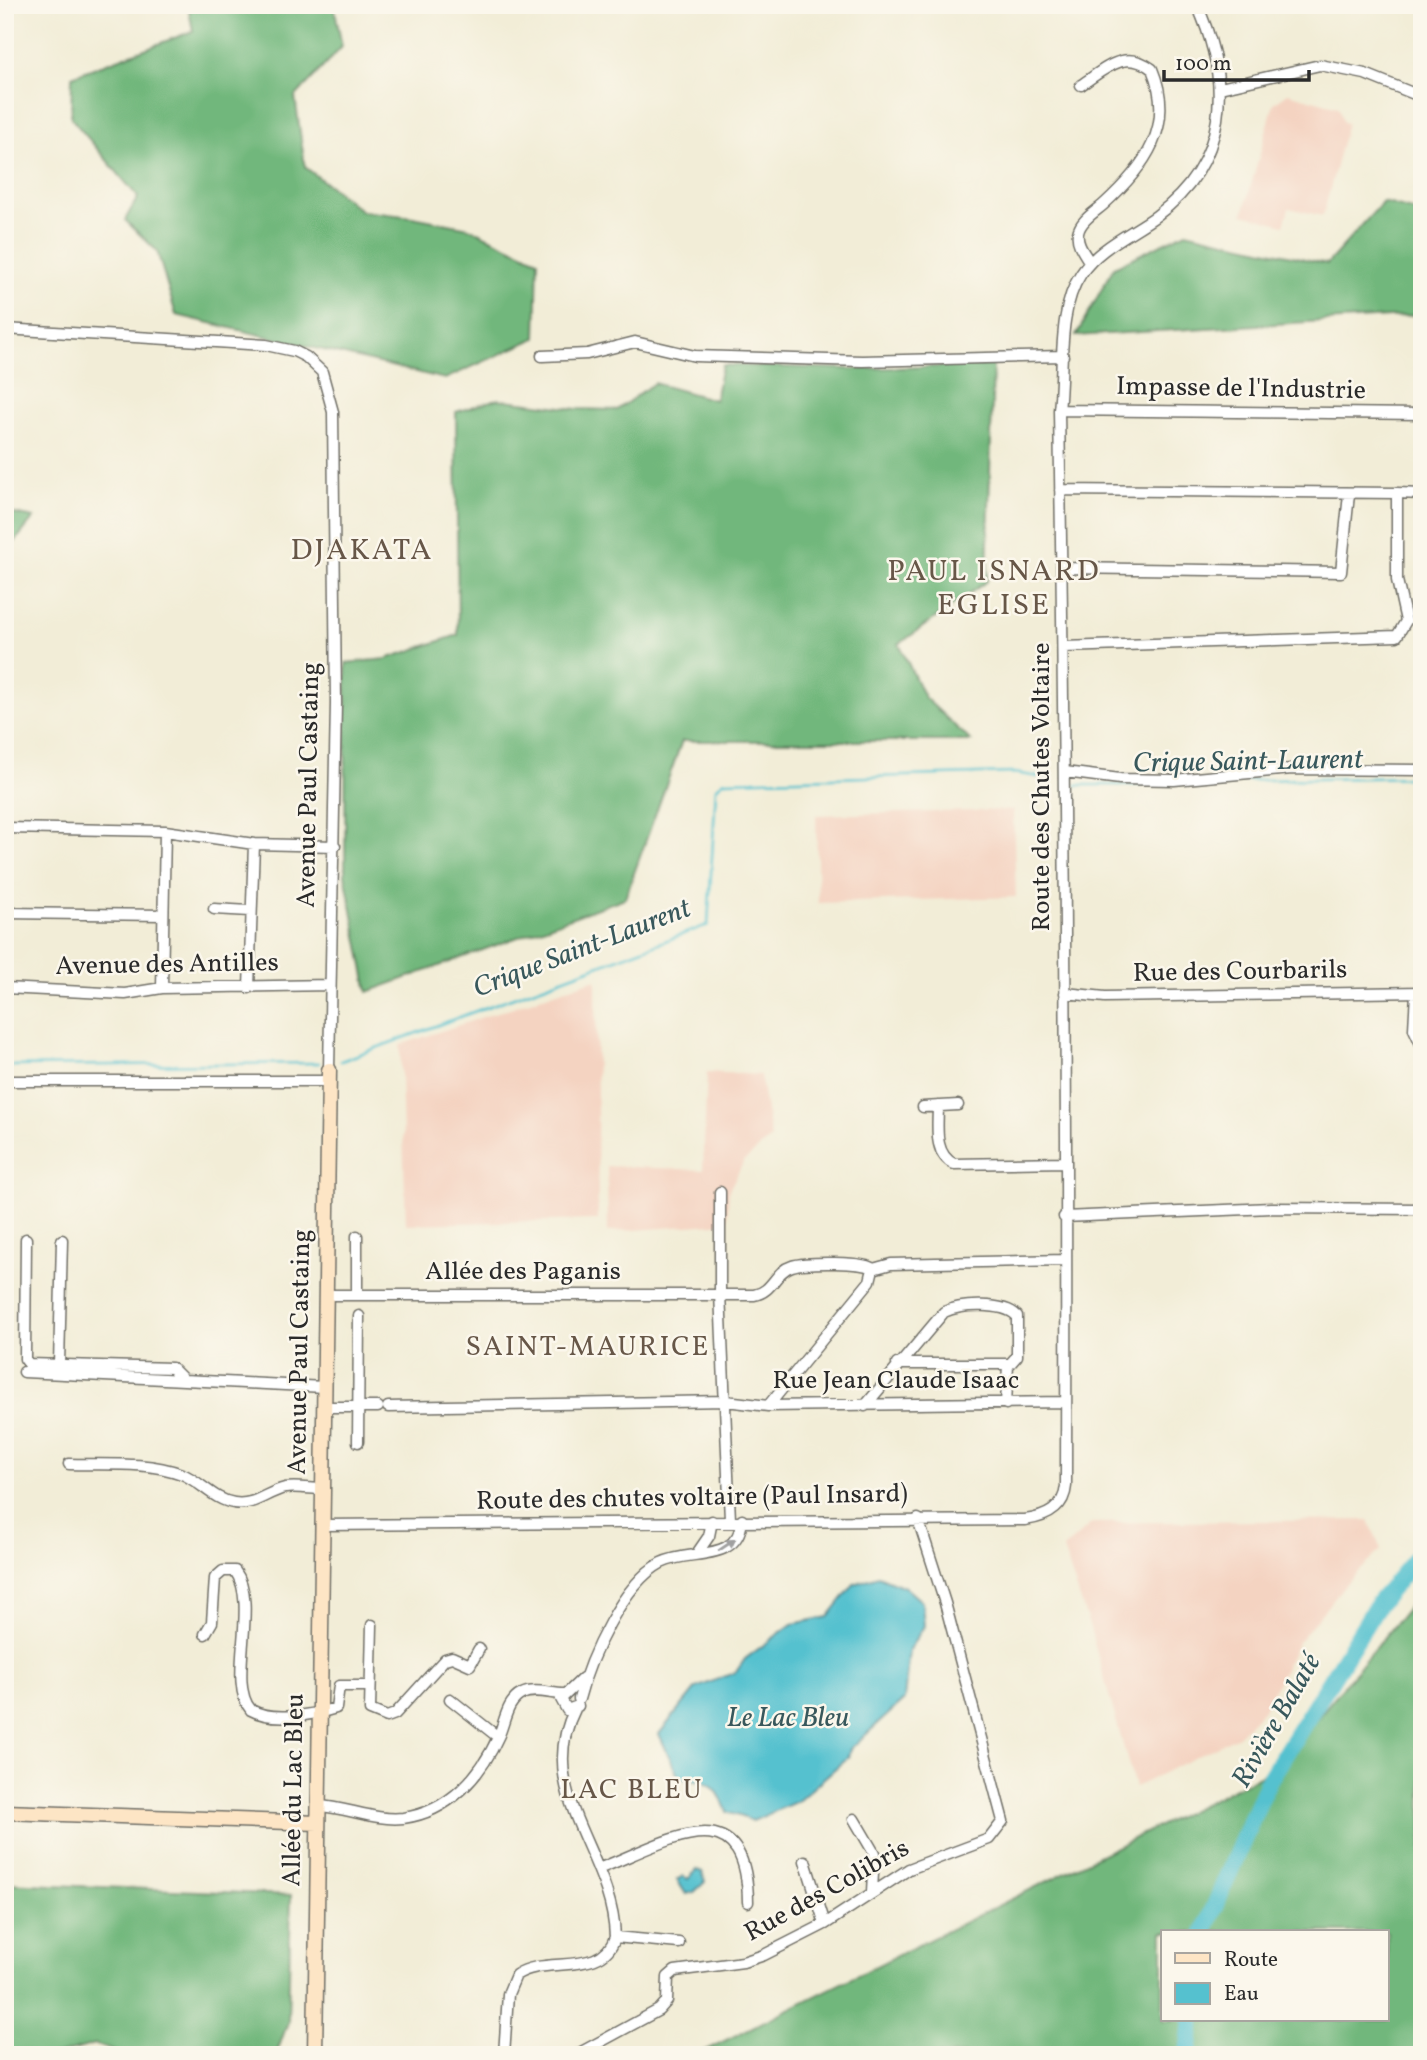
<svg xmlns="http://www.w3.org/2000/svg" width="1427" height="2060" viewBox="0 0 1427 2060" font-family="Vollkorn,serif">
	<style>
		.built { fill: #f4d3c1 }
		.forest { fill: #71b77b; stroke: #4e7153; stroke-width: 2; fill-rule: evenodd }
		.water { fill: #55c1cf; stroke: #40767d; stroke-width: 2 }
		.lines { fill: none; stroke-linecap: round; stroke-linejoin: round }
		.stream { stroke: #55c1cf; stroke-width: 2.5 }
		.river { stroke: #55c1cf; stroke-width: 18 }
		.street-casing { stroke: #716f67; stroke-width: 13 }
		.secondary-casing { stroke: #716f67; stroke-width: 17 }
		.street { stroke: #fff; stroke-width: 10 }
		.secondary { stroke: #fde5c5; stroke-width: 14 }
		.oneway { fill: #a0a0a0 }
		.labels { text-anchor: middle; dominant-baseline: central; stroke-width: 5; stroke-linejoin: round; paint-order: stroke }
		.street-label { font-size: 26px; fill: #2b2b2b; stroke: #fbf7ec }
		.water-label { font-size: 28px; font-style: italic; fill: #38585c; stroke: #fbf7ec }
		.neighbourhood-label { font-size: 28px; letter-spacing: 2px; fill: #675748; stroke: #fbf7ec }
		.quarter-label { font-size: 30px; letter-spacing: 2px; fill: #675748; stroke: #fbf7ec }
	</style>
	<rect width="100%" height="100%" fill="#fbf7ec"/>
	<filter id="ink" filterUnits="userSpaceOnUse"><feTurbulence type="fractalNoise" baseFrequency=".0143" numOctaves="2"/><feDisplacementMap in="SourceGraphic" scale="14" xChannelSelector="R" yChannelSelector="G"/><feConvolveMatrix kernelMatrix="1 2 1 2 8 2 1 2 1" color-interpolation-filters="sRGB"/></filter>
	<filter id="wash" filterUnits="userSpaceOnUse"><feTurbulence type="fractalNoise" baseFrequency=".00686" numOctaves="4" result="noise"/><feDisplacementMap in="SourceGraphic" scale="28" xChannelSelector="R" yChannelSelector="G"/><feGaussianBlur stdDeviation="1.57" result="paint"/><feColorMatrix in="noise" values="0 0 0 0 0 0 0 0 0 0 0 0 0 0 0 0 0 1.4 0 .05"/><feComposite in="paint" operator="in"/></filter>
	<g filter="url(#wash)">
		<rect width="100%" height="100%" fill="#f2edd7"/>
		<path class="built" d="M1288 93 1338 107 1343 122 1347 123 1323 216 1289 208 1284 225 1243 214 1274 103Z
			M1013 810 1016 897 818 903 816 815Z
			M596 979 598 1220 406 1224 400 1045Z
			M707 1072 760 1075 771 1138 744 1161 729 1190 727 1223 608 1232 607 1166 703 1170Z
			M1369 1520 1381 1550 1348 1581 1298 1642 1264 1709 1238 1736 1135 1787 1090 1628 1063 1549 1092 1523Z"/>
		<path class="forest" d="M188 5H334L342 47 295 97 305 167 362 211 413 217 469 228 538 260 536 338 445 379 176 315 157 251 125 220 138 197 71 118 72 76 193 31Z
			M1383 202 1422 213V315L1076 336 1114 267 1186 232 1327 264Z
			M722 365 855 369 993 365 987 581 899 644 924 697 971 741H682L625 898 368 992 345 875 346 663 386 659 458 635 456 412 497 399 577 409 617 410 654 383 715 400Z
			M5 512 34 518 8 550 5 562Z
			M1422 1591V2055H696L1276 1768ZM1387 1932V2020H1163V1932Z
			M5 1883 291 1895 288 2022 276 2055H123L95 2044 57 2055H5Z"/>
		<path class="water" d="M878 1576 905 1587 922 1602 924 1626 909 1650 904 1700 850 1749 848 1757 798 1801 753 1821 727 1812C715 1782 710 1781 679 1778L659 1734 696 1688 736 1672 745 1659 792 1624 828 1617 854 1584Z
			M697 1870 703 1872 705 1882 694 1892 686 1894 677 1880 683 1876 688 1879Z"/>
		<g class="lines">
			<path class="stream" d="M1212 781 1422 777
				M1076 785H1142
				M341 1061 708 925 716 788 724 781 1014 773 1052 779
				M5 1066 319 1063"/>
			<path class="river" d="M1204 1932 1267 1783 1378 1604 1422 1551
				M1188 2055 1192 2020"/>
		</g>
	</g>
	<g filter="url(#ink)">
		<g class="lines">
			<g class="street-casing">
				<path id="street" d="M1081 85C1105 69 1125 48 1152 69 1176 126 1145 167 1103 205 1095 212 1080 221 1078 233 1076 244 1085 254 1090 263
					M1220 88 1320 65 1365 74 1422 97
					M5 329 266 345 294 351 306 357 322 372 333 412 336 703 329 1070
					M542 356 587 354 635 342 695 356 862 361 1063 356
					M1059 410 1422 414
					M1060 490 1397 493
					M1063 568 1341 572 1349 494
					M1064 647 1397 636 1406 621 1397 580V493L1422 494
					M1065 772 1120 779 1174 780 1292 769 1422 770
					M5 828 165 831 254 844 335 846
					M214 909 250 911
					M5 913 163 915
					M5 988 125 994 162 988 330 985
					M162 988 165 831
					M249 988 254 844
					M1065 993 1105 997 1422 992
					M1416 993 1414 1029 1422 1046
					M5 1081H328
					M938 1106C938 1126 933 1154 954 1164L1066 1162
					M923 1107 958 1105
					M720 1192V1293L730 1520
					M1064 1217 1271 1208 1422 1209
					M357 1236V1295
					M26 1239 25 1359 29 1364 172 1368 182 1378
					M873 1269 891 1264 1065 1260
					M325 1295H754C773 1292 775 1271 792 1266 804 1262 867 1261 873 1269
					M59 1365 62 1240
					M24 1372 324 1387
					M1006 1404 1008 1365
					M768 1406 870 1281 873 1269
					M865 1406 944 1312C960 1304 1004 1302 1017 1316V1356L1010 1364H897
					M323 1407H378
					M388 1407 726 1401 768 1406 1066 1402
					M358 1442 359 1316
					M69 1464C106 1465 146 1461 182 1474 200 1481 214 1500 234 1503 255 1506 265 1493 285 1488 296 1486 311 1489 323 1489
					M322 1525 1025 1520C1046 1517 1064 1509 1066 1486 1067 1127 1065 768 1059 410 1064 368 1057 310 1081 274 1098 248 1131 234 1156 216 1229 163 1232 82 1197 5
					M698 1552 709 1536 712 1521
					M372 1625 370 1710 387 1717 395 1714 445 1659 452 1657 470 1665 479 1649
					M205 1634 212 1622 215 1578 223 1571H235C260 1603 226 1683 251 1710 272 1722 314 1715 336 1708L339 1686H369
					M450 1699 498 1737
					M579 1699C589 1659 623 1583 661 1563 691 1548 738 1564 742 1520
					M578 1706 567 1710 561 1699 583 1678
					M318 1806C346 1807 375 1821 403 1818 449 1812 481 1776 499 1735 505 1721 507 1701 522 1694 534 1688 551 1694 564 1694
					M854 1819 874 1853 872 1892
					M805 1861 825 1924
					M598 1869C662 1845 747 1787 748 1902
					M615 1937 679 1943
					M504 2055 508 1994 516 1975C544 1955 603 1978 615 1937 613 1855 533 1792 575 1709
					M576 2055 659 2010 667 2001 668 1977 675 1971 743 1962 764 1955 825 1924 909 1869 989 1839 1003 1821 945 1603 918 1519"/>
			</g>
			<g class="secondary-casing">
				<path id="secondary" d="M5 1812 318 1823
					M315 2055 329 1070"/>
			</g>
			<use href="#street" class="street"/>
			<use href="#secondary" class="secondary"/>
		</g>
		<defs><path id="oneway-solid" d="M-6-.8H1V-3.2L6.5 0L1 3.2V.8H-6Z" transform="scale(1.75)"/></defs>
		<use class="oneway" href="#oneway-solid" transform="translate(727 1545) rotate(-34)"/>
	</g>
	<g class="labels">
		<g class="street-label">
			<text transform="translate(1241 389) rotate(1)">Impasse de l'Industrie</text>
			<text transform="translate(309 785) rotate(-89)">Avenue Paul Castaing</text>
			<text transform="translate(1042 787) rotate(-90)">Route des Chutes Voltaire</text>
			<text transform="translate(167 965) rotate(-1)">Avenue des Antilles</text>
			<text transform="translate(1240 972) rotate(-1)">Rue des Courbarils</text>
			<text x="523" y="1272">Allée des Paganis</text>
			<text transform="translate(300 1352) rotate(-89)">Avenue Paul Castaing</text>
			<text x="896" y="1381">Rue Jean Claude Isaac</text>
			<text transform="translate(692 1498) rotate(-1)">Route des chutes voltaire (Paul Insard)</text>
			<text transform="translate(294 1790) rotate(-89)">Allée du Lac Bleu</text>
			<text transform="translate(827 1891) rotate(-29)">Rue des Colibris</text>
		</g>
		<g class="water-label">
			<text transform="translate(1248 762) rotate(-1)">Crique Saint-Laurent</text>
			<text transform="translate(582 949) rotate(-21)">Crique Saint-Laurent</text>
			<text x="788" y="1718">Le Lac Bleu</text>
			<text transform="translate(1277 1721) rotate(-60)">Rivière Balaté</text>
		</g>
		<g class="neighbourhood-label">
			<text x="588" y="1347">SAINT-MAURICE</text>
			<text x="632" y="1790">LAC BLEU</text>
		</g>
		<g class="quarter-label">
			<text x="362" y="551">DJAKATA</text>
			<text x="994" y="572">PAUL ISNARD<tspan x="994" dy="34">EGLISE</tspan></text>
		</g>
	</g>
	<rect width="1427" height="2060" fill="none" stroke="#fbf7ec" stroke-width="28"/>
	<rect x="1161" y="1930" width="228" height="91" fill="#fbf7ec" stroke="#a8a59f" stroke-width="2"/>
	<rect x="1175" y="1953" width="35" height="10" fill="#fde5c5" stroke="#a8a59f" stroke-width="2"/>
	<text x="1224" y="1966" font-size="21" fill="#2b2b2b">Route</text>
	<rect x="1175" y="1983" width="35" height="21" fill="#55c1cf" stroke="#a8a59f" stroke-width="2"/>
	<text x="1224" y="2000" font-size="21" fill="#2b2b2b">Eau</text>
	<path d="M1164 70v10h145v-10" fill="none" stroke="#2b2b2b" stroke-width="3.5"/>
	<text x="1175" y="70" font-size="21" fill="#2b2b2b" stroke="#fbf7ec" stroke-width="5" paint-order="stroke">100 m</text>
</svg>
